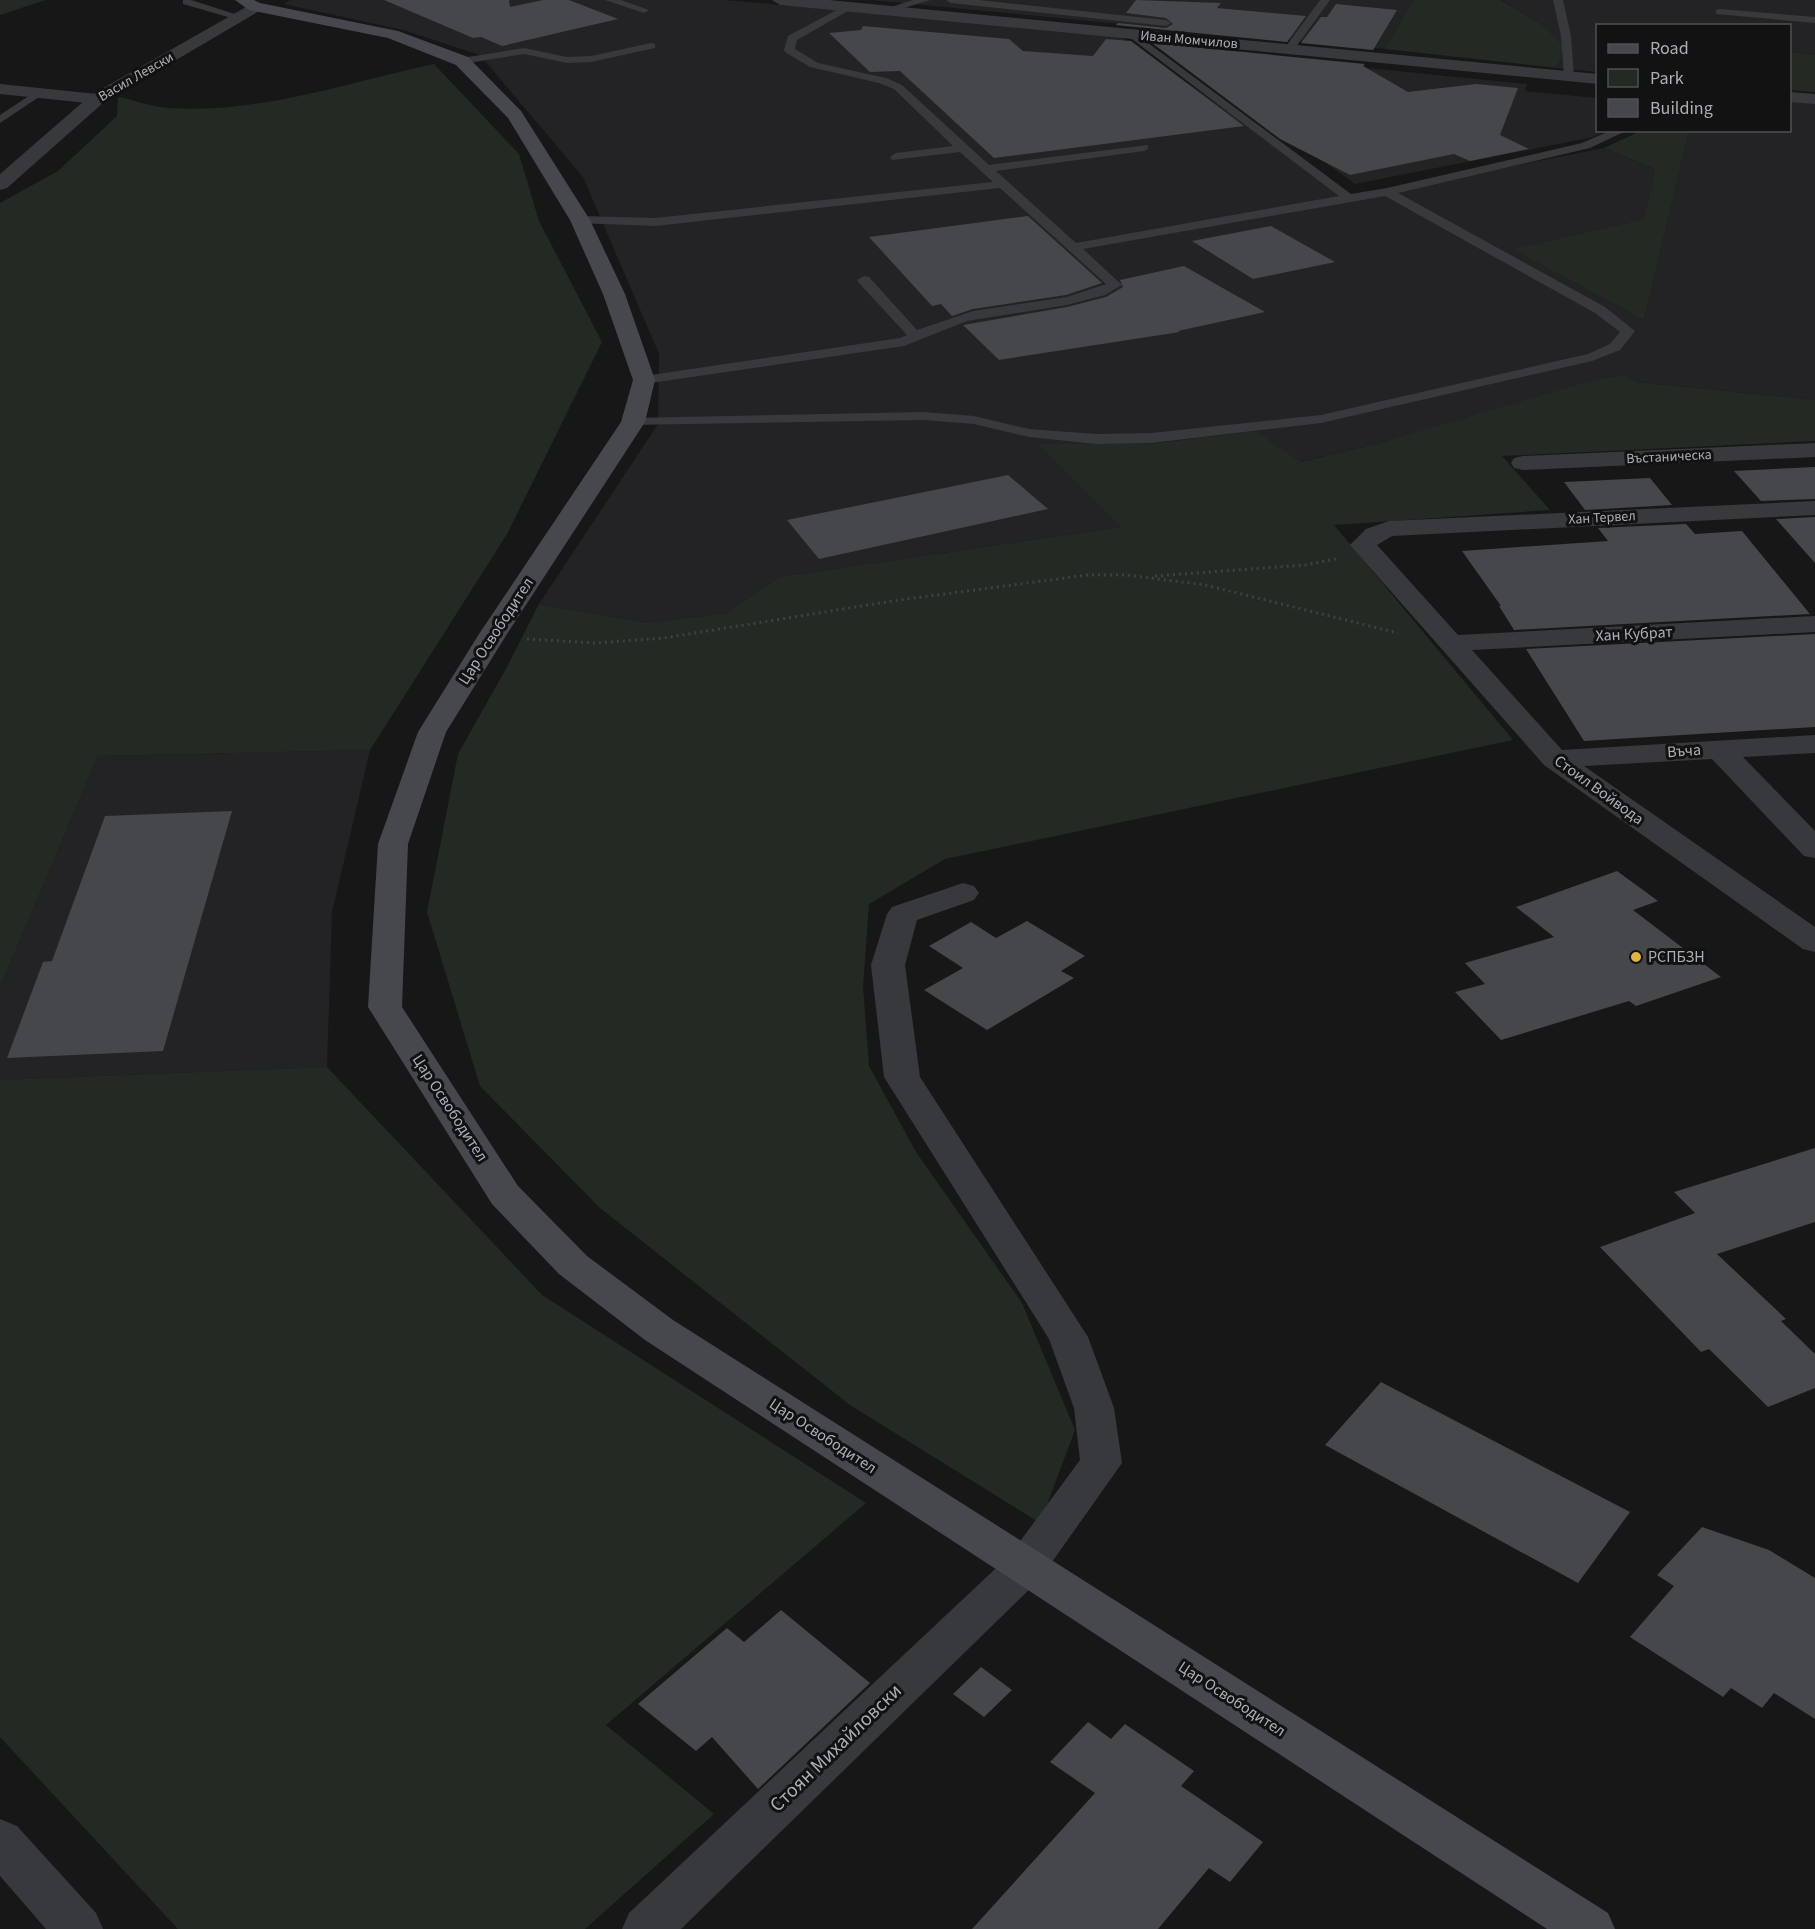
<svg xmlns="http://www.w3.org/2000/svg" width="1815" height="1929" viewBox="0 0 1815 1929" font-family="'Source Sans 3',sans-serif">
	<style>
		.built { fill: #232325 }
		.green { fill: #232a24 }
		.building { fill: #46474b }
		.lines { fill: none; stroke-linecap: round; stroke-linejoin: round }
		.path { stroke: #3e4044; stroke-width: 3; stroke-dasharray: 2 4; stroke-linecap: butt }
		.service { fill: #38393d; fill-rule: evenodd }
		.minor { fill: #38393d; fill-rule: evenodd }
		.tertiary { fill: #38393d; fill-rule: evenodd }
		.secondary { fill: #46484d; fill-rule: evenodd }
		.poi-dot { fill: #e1b346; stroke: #121213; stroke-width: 2 }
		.labels { text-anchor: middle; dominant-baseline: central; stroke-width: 6; stroke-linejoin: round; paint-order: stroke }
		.far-street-label { font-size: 14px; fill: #aaaeb7; stroke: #121213 }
		.street-label { font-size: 16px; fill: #aaaeb7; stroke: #121213 }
		.poi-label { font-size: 16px; fill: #aaaeb7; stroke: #121213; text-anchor: start }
		.near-street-label { font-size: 20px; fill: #aaaeb7; stroke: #121213 }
	</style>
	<rect width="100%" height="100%" fill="#171718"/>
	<path class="built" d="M290 0H725L1120 36 1352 198 1604 148 1655 169 1644 219 1514 249 1644 320 1689 131 1790 130V101L1815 103V400L1636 382 1626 375 1379 443 1300 462 1256 431 1149 444 1039 445 1121 527 779 577 727 613 646 623 539 604 658 424 659 354 583 177 480 55 403 30 284 4Z
		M870 0H1413L1385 49Z
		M1502 0H1815V55L1790 52V26H1598L1597 72 1557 68 1563 47 1540 23Z
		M1167 48 1527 84 1525 91 1597 98 1598 130 1605 131 1593 137 1355 184Z
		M370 750 332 912 327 1067 0 1080V987L98 756Z"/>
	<path class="green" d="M0 0H45L0 15Z
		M1413 0H1501L1540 23 1564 47 1557 68 1385 49Z
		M1790 52 1815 55V92L1790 90Z
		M434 64 519 154 539 221 602 342 507 534 370 750 98 756 0 987V203L58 171 117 116 118 97C134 100 151 107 168 108 259 114 346 83 434 64Z
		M1643 130 1689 131 1644 320 1513 249 1644 219 1655 169 1604 148Z
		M1627 375 1636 382 1815 400V441L1502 456 1550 510 1334 525 1513 740 945 859 869 904 863 986 869 1066 916 1152 1022 1303 1075 1430 1040 1523 850 1405 600 1208 480 1086 427 912 458 754 508 665 539 604 646 623 727 613 779 577 1121 527 1038 444H1149L1256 431 1301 462 1379 443 1591 381Z
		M327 1067 542 1295 866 1503 606 1725 714 1814 585 1929H178L0 1737V1080Z"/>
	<path class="building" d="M384 0H509L510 7 543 0H569L618 19 502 46 481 37 473 38Z
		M1136 0 1221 3 1217 8 1306 16 1287 42 1116 25 1118 23 1166 28 1173 24 1166 18 1126 13Z
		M1336 4 1397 10 1373 50 1301 43 1321 17H1327Z
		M863 26 1009 39 1023 51 1093 56 1106 39 1131 41 1244 126 994 158 900 71 870 72 829 33 861 30Z
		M1152 43 1365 64 1363 66 1408 92 1476 84 1518 88 1500 135 1529 149 1470 161 1454 154 1350 175 1280 139Z
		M1028 216 1102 283 1066 295 973 309 952 316 941 304 932 306 869 237Z
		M1271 226 1335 262 1253 279 1192 241Z
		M1184 266 1265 312 1178 331 1180 332 999 360 963 325 1067 307 1106 297 1123 287 1120 280Z
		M1815 467V499L1761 501 1734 471Z
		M1008 475 1048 509 819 559 787 520Z
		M1650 478 1672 505 1585 510 1564 482Z
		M1815 517V563L1776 519Z
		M1686 524 1695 534 1742 531 1810 614 1514 630 1499 606H1501L1462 551 1608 541 1598 528Z
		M1815 634V727L1584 741 1526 649Z
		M232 811 163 1051 7 1058 43 962 52 961 105 816Z
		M1617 871 1658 901 1633 910 1721 977 1636 1006 1629 1001 1501 1040 1455 992 1485 984 1465 963 1554 937 1516 907Z
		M1027 921 1085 956 1061 971 1074 978 987 1030 924 990 963 968 929 946 971 922 996 938Z
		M1815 1148V1222L1717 1254 1786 1319 1781 1321 1815 1354V1388L1768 1407 1709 1349 1701 1352 1600 1247 1695 1213 1674 1192Z
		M1381 1382 1630 1512 1578 1583 1325 1445Z
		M1702 1527 1769 1550 1815 1578V1719L1774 1693 1762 1708 1731 1688 1723 1697 1630 1637 1674 1586 1657 1575Z
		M781 1610 870 1683 758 1789 712 1737 696 1751 638 1704 727 1628 744 1642Z
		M981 1667 1012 1690 984 1717 953 1694Z
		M1088 1722 1111 1739 1125 1724 1194 1771 1181 1786 1263 1842 1230 1882 1209 1868 1158 1929H972L1095 1793 1050 1762Z"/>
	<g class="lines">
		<path class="path" d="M1155 576 1305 565 1336 559
			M527 639 596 643 664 638 899 600 1088 575H1127L1205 585 1398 633"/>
		<path class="service" d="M183 0H191L244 17 235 19 183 4Z
			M605 0H621L649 10 644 13Z
			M913 0H930L884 14 879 11Z
			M946 0H979L1166 20 1171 23 1166 26 951 3Z
			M1320 0H1330L1293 51H1285L1284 49Z
			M1553 0H1563L1571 36 1574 76 1569 79 1564 76 1561 36Z
			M846 5 855 7 797 40 795 49 818 63 886 78 902 85 989 165 1148 145V149L1144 151 996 171 1076 243 1339 196 1128 36V32L1132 31 1351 194 1387 188 1582 143 1612 130H1628L1590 148 1398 193 1605 307 1635 331 1620 350 1592 361 1321 423 1151 443 1096 444 1029 437 974 424 923 420 628 425 626 422 628 419 633 418 923 412 974 416 1029 429 1096 434 1151 433 1321 415 1588 354 1610 344 1620 332 1595 313 1385 196 1083 249 1122 285 1105 295 1067 305 967 321 904 346 644 384 639 383 637 380 639 377 644 376 900 338 907 335 859 283 857 280 864 276 869 277 917 330 973 311 1067 297 1106 284 1000 188 655 226 576 223 574 220 576 217 580 216 655 218 993 182 960 152 892 160 890 157 896 153 953 146 894 89 879 83 810 67 785 52 784 50 788 36Z
			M1720 9 1815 17V23L1716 14V10Z
			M651 43 655 44V48L591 62 567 63 524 54 462 64 457 61 462 58 524 48 567 57 591 56Z
			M38 90 42 91V95L0 123V115Z"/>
		<path class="minor" d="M0 84 97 94 103 95 106 99 103 103 97 104 0 94Z
			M1815 443V457L1523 470 1514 468 1511 463 1514 458 1523 456Z
			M1815 501V515L1392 536 1377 545 1458 635 1815 616V632L1472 650 1562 750 1815 735V753L1743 757 1815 831V858L1804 856 1712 759 1584 766 1815 927V952L1803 949 1544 765 1350 545 1366 529 1389 521Z
			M963 883 974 886 979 893 974 900 917 920 905 965 920 1077 1088 1337 1114 1408 1122 1463 1040 1579 681 1929H622L629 1913 1010 1555 1080 1460 1074 1408 1049 1339 884 1077 871 965 887 914 892 907Z
			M0 1819 17 1826 96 1913 103 1929H46L0 1876Z"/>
		<path class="tertiary" d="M772 0H829L1598 74V84L780 5Z
			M255 2 261 4 263 7 261 10 103 103 7 188 0 190V174L91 95Z
			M1790 92 1815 94V104L1790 102Z"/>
		<path class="secondary" d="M235 0H254L260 3 398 31 468 57 521 111 590 220 625 294 655 380 645 422 507 634 446 732 408 844 402 1007 518 1186 587 1256 673 1320 1608 1913 1615 1929H1547L645 1340 559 1274 492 1204 368 1007 378 844 418 732 479 634 621 422 633 380 603 294 570 220 508 118 456 65 388 38 249 10Z"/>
	</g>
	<circle class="poi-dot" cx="1636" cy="957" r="6"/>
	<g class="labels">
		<g class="far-street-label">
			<text transform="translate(1189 40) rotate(5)">Иван Момчилов</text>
			<text transform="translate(136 77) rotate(-30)">Васил Левски</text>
			<text transform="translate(1669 457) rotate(-3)">Въстаническа</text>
			<text transform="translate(1602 518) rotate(-3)">Хан Тервел</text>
		</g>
		<g class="street-label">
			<text transform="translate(496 631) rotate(-57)">Цар Освободител</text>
			<text transform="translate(1634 634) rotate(-3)">Хан Кубрат</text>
			<text transform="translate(1684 751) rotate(-4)">Въча</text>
			<text transform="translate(1599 790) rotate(36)">Стоил Войвода</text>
			<text transform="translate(450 1108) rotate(57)">Цар Освободител</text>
			<text transform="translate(823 1436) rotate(33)">Цар Освободител</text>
			<text transform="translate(1232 1699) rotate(33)">Цар Освободител</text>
		</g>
		<g class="poi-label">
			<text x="1648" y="957">РСПБЗН</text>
		</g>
		<g class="near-street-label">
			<text transform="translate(836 1748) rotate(-44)">Стоян Михайловски</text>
		</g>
	</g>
	<rect x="1596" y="24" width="195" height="108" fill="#121213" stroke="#4f5055" stroke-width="1.5"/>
	<rect x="1608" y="44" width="30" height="9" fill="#46484d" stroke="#4f5055" stroke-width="1.5"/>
	<text x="1650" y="54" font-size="18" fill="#aaaeb7">Road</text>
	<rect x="1608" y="69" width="30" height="18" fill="#232a24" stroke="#4f5055" stroke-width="1.5"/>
	<text x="1650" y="84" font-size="18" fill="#aaaeb7">Park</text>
	<rect x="1608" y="99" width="30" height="18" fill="#46474b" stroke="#4f5055" stroke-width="1.5"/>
	<text x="1650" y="114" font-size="18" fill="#aaaeb7">Building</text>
</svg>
